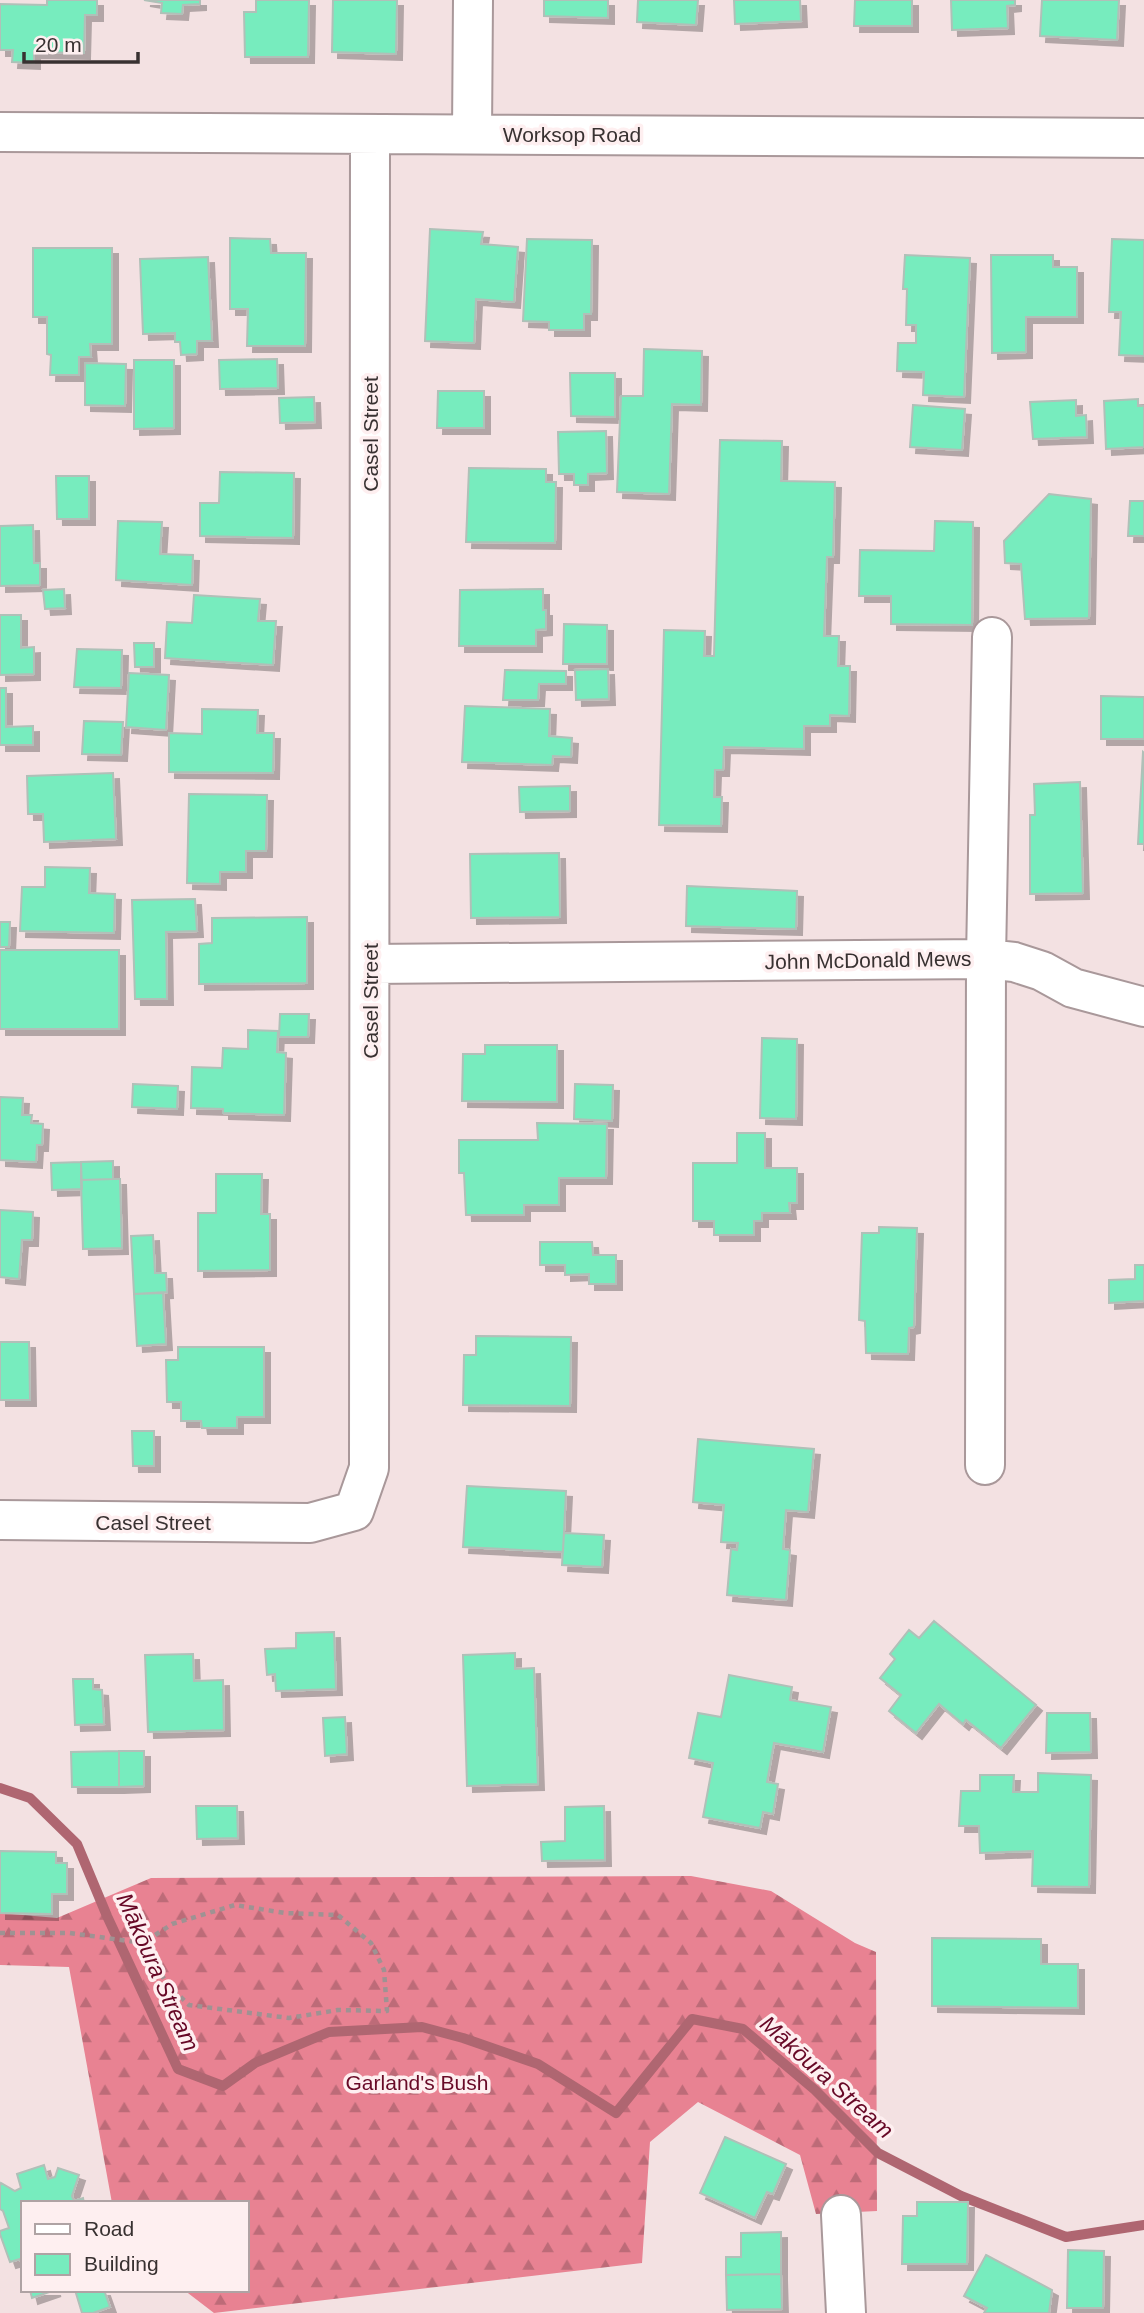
<svg xmlns="http://www.w3.org/2000/svg" width="1144" height="2313" viewBox="0 0 1144 2313" font-family="Arial,sans-serif">
	<style>
		.forest { fill: url(#forest-firs) }
		.lines { fill: none; stroke-linecap: round; stroke-linejoin: round }
		.stream { stroke: #af6671; stroke-width: 10 }
		.building { fill: #77ecbe; stroke: #b0c0b8; stroke-width: 2; filter: url(#shadow) }
		.minor-casing { stroke: #a9989a; stroke-width: 42 }
		.path { stroke: #9f9293; stroke-width: 4.5; stroke-dasharray: 5 5; stroke-linecap: butt }
		.minor { stroke: #fff; stroke-width: 38 }
		.labels { text-anchor: middle; dominant-baseline: central; stroke-width: 7; stroke-linejoin: round; paint-order: stroke }
		.street-label { font-size: 21px; fill: #383131; stroke: #feeff0 }
		.park-label { font-size: 21px; fill: #680a27; stroke: #feeff0 }
		.water-label { font-size: 23px; font-style: italic; fill: #670826; stroke: #feeff0 }
	</style>
	<defs>
		<pattern id="forest-firs" width="22" height="20" patternUnits="userSpaceOnUse" patternTransform="scale(1.75)"><rect width="22" height="20" fill="#e88292"/><path d="M5 1l3.5 6h-7zM16 11l3.5 6h-7z" fill="#bd6b78"/></pattern>
		<filter id="shadow"><feDropShadow dx="6" dy="6" stdDeviation="0" flood-color="#0004"/></filter>
	</defs>
	<rect width="100%" height="100%" fill="#f3e1e2"/>
	<path class="forest" d="M691 1876 771 1891 855 1943 876 1952 877 2211 816 2214 800 2155 698 2102 650 2142 642 2263 214 2313 184 2290H247V2203H112L69 1967 0 1965V1913L57 1918 151 1878Z"/>
	<g class="lines">
		<path class="stream" d="M0 1788 30 1798 77 1844 107 1916 178 2069 223 2086 255 2063 329 2032 422 2027 463 2038 538 2064 616 2113 692 2019 743 2029 815 2090 878 2153 961 2196 1066 2237 1144 2225"/>
	</g>
	<path class="building" d="M47 0H97V15H85L84 53 34 52V63L12 62 13 50H0V4L47 5Z
		M144 0H200V4L183 5 182 14 161 13 162 3Z
		M256 0H309L308 57H245L244 12H256Z
		M333 0H397L396 54 332 52Z
		M544 0H608V18L544 16Z
		M638 0H698L696 25 637 22Z
		M734 0H800L801 21 735 24Z
		M855 0H912V26H854Z
		M951 0H1015V5L1007 6 1008 28 952 30Z
		M1042 0H1119L1117 40 1040 36Z
		M430 229 483 232 481 244 518 247 514 302 476 299 474 343 425 341Z
		M230 238 270 239 271 253H306L305 346H247L248 309H230Z
		M527 239 592 240 591 314H584V330H549V322L523 321Z
		M1112 239 1144 240V356L1119 355 1121 312H1109Z
		M33 248H112V344H90L91 357H79V375H50L51 355 47 354V317H33Z
		M905 255 970 258 964 397 923 395 924 372 897 371 898 343H916V325H906L907 289H903Z
		M991 255H1053V267H1077V317H1026V352L992 353Z
		M208 257 212 341H197V354L181 355 180 342H175V333L143 334 140 259Z
		M644 349 702 351 701 405 672 404 669 494 617 492 621 396H643Z
		M277 359 278 388 220 389 219 360Z
		M134 360H174V428L134 429Z
		M85 363 126 364 125 406 85 405Z
		M570 373H615V417L571 416Z
		M438 391H484V428H437Z
		M314 397 315 422 280 423 279 398Z
		M1138 399V406H1144V447L1106 449 1104 401Z
		M1076 400V416L1086 415 1087 437 1033 439 1030 402Z
		M913 405 965 409 962 450 910 447Z
		M606 431 607 473 588 474V485H574V474H559L558 432Z
		M720 440 782 441 781 481 835 482 833 557H827L824 636H839L838 666H850L849 716 830 715V726H804V749L724 747 723 770H715L714 797H722L721 826 659 825 664 630 705 631 704 656H714Z
		M469 468 546 469V482H556L555 543 466 542Z
		M220 472 294 473 293 538 200 536V503H219Z
		M56 476H89V519H57Z
		M1049 494 1091 499 1089 618 1025 619 1021 564 1005 563 1004 541Z
		M1130 501H1144V536H1128Z
		M118 521 162 522 160 554 193 555 192 585 116 580Z
		M935 521 973 522 972 625 891 624V596H859L860 550 934 551Z
		M33 525 34 563H40V585L0 586V526Z
		M64 589 65 608 45 609 43 590Z
		M543 589V610H546V629L536 630V646H459L460 590Z
		M194 595 260 599 258 621H276L273 665 165 658 167 622 192 623Z
		M0 615H21V648L34 647V674L0 675Z
		M564 624 607 625V664H563Z
		M134 643H154V667H135Z
		M77 649 122 650 121 688 74 687Z
		M608 669 609 699 576 700 575 670Z
		M505 670 566 671V684H539L538 700H503Z
		M129 673 169 675 166 730 126 727Z
		M0 688H6V727L33 726V745H0Z
		M1101 696 1144 697V739H1101Z
		M465 706 550 709 549 736 572 738 571 757 553 756 552 765 462 762Z
		M202 709 258 710 257 733H274L273 773 169 772V733L202 734Z
		M84 721 123 722 121 755 82 754Z
		M1143 752 1144 753V844H1138Z
		M113 773 116 839 44 842 43 814H28L27 776Z
		M1080 782 1083 893 1030 894V815H1035L1034 784Z
		M570 786V811L520 812 519 787Z
		M189 794 267 795 266 851H246V872H220V884L187 883Z
		M559 853 560 917 471 918 470 854Z
		M45 867 90 868 89 893 115 894 114 933 20 931 22 887H45Z
		M687 886 797 891 796 929 686 926Z
		M195 899 197 931 166 932 167 999H135L132 900Z
		M307 917V983L199 984V944L212 943V918Z
		M0 922H10L9 947H0Z
		M0 950H119V1029H0Z
		M280 1014H309L308 1037H279Z
		M248 1030 278 1031 277 1052 286 1053 284 1115 223 1113V1109L191 1108 192 1067 222 1068 223 1048 248 1049Z
		M762 1038 797 1039 796 1119 760 1118Z
		M485 1045H557V1102L462 1101 463 1054H485Z
		M133 1084 178 1086 177 1109 132 1107Z
		M575 1084 613 1085 612 1121 574 1119Z
		M0 1097 23 1098 22 1115H32L31 1123 43 1124 42 1145H37L36 1162 0 1160Z
		M537 1123 607 1124 606 1178H559V1205H524V1215H466L464 1173H459V1140H538Z
		M737 1133H765V1168H797V1203H789L790 1213H762V1221H754V1235H714V1221H693V1163H737Z
		M113 1161V1179L81 1180V1162Z
		M81 1162 82 1189 52 1190 51 1163Z
		M216 1174H262L261 1214H270V1270L198 1271V1213H216Z
		M113 1179H120L122 1248 83 1249 81 1180Z
		M0 1210 33 1212 32 1240H22L19 1279 0 1277Z
		M879 1227 917 1228 914 1327 909 1328 908 1354 866 1353 865 1321 859 1320 862 1233H879Z
		M153 1235 155 1273H166L167 1292 134 1294 131 1236Z
		M540 1242H592L593 1255H616V1284H589V1274L565 1275V1265H540Z
		M1135 1265H1144V1301L1109 1303V1280L1135 1279Z
		M163 1293 166 1344 137 1346 134 1294Z
		M476 1336 571 1337 570 1406 463 1405 464 1355H476Z
		M0 1342H29L30 1400H0Z
		M178 1347H264V1417H237V1428H202L201 1421H181V1402H167L166 1360H178Z
		M132 1431H154V1466H133Z
		M698 1439 814 1449 808 1512 786 1510 783 1549 790 1550 786 1600 727 1595 731 1549 737 1550 738 1543 721 1542 724 1505 693 1502Z
		M467 1486 566 1491 563 1552 463 1547Z
		M564 1533 604 1535 602 1567 562 1565Z
		M934 1621 1036 1705 1001 1748 966 1720 963 1724 939 1704 916 1733 889 1711 901 1695 880 1678 895 1659 890 1654 909 1630 919 1638Z
		M334 1632 336 1689 276 1691 275 1674 267 1675 265 1649 296 1648V1633Z
		M515 1653V1669L534 1668 538 1784 467 1786 463 1655Z
		M193 1654 194 1681 223 1680 224 1730 148 1732 145 1655Z
		M729 1675 792 1687 790 1700 831 1707 823 1752 774 1743 767 1782 778 1784 773 1814 763 1812 760 1828 703 1817 713 1763 689 1758 698 1713 721 1717Z
		M73 1679H93V1689L102 1690 104 1724 75 1725Z
		M1047 1713H1090L1091 1752 1046 1753Z
		M345 1717 347 1754 325 1756 323 1718Z
		M119 1751H144V1786L119 1787Z
		M119 1751V1787H72L71 1752Z
		M1038 1773 1091 1775 1089 1887 1032 1886 1033 1851 980 1853 979 1826H959L961 1791H980V1775H1014L1013 1792H1038Z
		M196 1806H237L238 1838 197 1839Z
		M604 1806 605 1860 542 1861 541 1842 565 1841V1807Z
		M0 1851 56 1852V1863H67V1894H52V1914L0 1913Z
		M932 1938 1041 1939V1964H1078V2008L932 2006Z
		M725 2137 786 2164 773 2194 767 2192 755 2218 700 2193Z
		M44 2165 48 2179 55 2177 58 2168 79 2175 72 2196 74 2201 83 2198 84 2203H23V2268L20 2259 10 2262 0 2234V2231L9 2228 3 2211 0 2209V2186L1 2183 15 2191 21 2188 17 2174Z
		M917 2202H968L967 2264H902L903 2216H917Z
		M781 2232V2274L726 2275V2257H741V2233Z
		M1068 2250 1104 2251 1103 2308H1067Z
		M986 2255 1052 2290 1049 2313H984L987 2308 964 2296Z
		M781 2274 782 2309 727 2310 726 2275Z
		M30 2290H55L32 2298Z
		M75 2290H104L110 2307 93 2313H82Z"/>
	<g class="lines">
		<g class="minor-casing">
			<path id="minor" d="M0 132 1144 138
				M472 133 473 0
				M992 637 986 959 1014 962 1042 971 1073 988 1144 1007
				M370 964 986 959 985 1465
				M0 1520 310 1523 354 1511 369 1468 370 134
				M841 2215 846 2313"/>
		</g>
		<path class="path" d="M0 1933H70L143 1943 167 1984 189 2005 289 2018 338 2010 387 2011 384 1970 371 1943 338 1915 285 1913 235 1905 172 1924 143 1943"/>
		<use href="#minor" class="minor"/>
	</g>
	<g class="labels">
		<g class="street-label">
			<text x="572" y="134">Worksop Road</text>
			<text transform="translate(370 434) rotate(-90)">Casel Street</text>
			<text transform="translate(868 960) rotate(-1)">John McDonald Mews</text>
			<text transform="translate(370 1001) rotate(-90)">Casel Street</text>
			<text x="153" y="1522">Casel Street</text>
		</g>
		<g class="park-label">
			<text x="417" y="2082">Garland's Bush</text>
		</g>
		<g class="water-label">
			<text transform="translate(158 1972) rotate(66)">Mākōura Stream</text>
			<text transform="translate(827 2077) rotate(42)">Mākōura Stream</text>
		</g>
	</g>
	<rect x="21" y="2201" width="228" height="91" fill="#feeff0" stroke="#afa3a4" stroke-width="2"/>
	<rect x="35" y="2224" width="35" height="10" fill="#ffffff" stroke="#afa3a4" stroke-width="2"/>
	<text x="84" y="2236" font-size="21" fill="#383131">Road</text>
	<rect x="35" y="2254" width="35" height="21" fill="#77ecbe" stroke="#afa3a4" stroke-width="2"/>
	<text x="84" y="2271" font-size="21" fill="#383131">Building</text>
	<path d="M24 52v10h114v-10" fill="none" stroke="#383131" stroke-width="3.5"/>
	<text x="35" y="52" font-size="21" fill="#383131" stroke="#feeff0" stroke-width="5" paint-order="stroke">20 m</text>
</svg>
